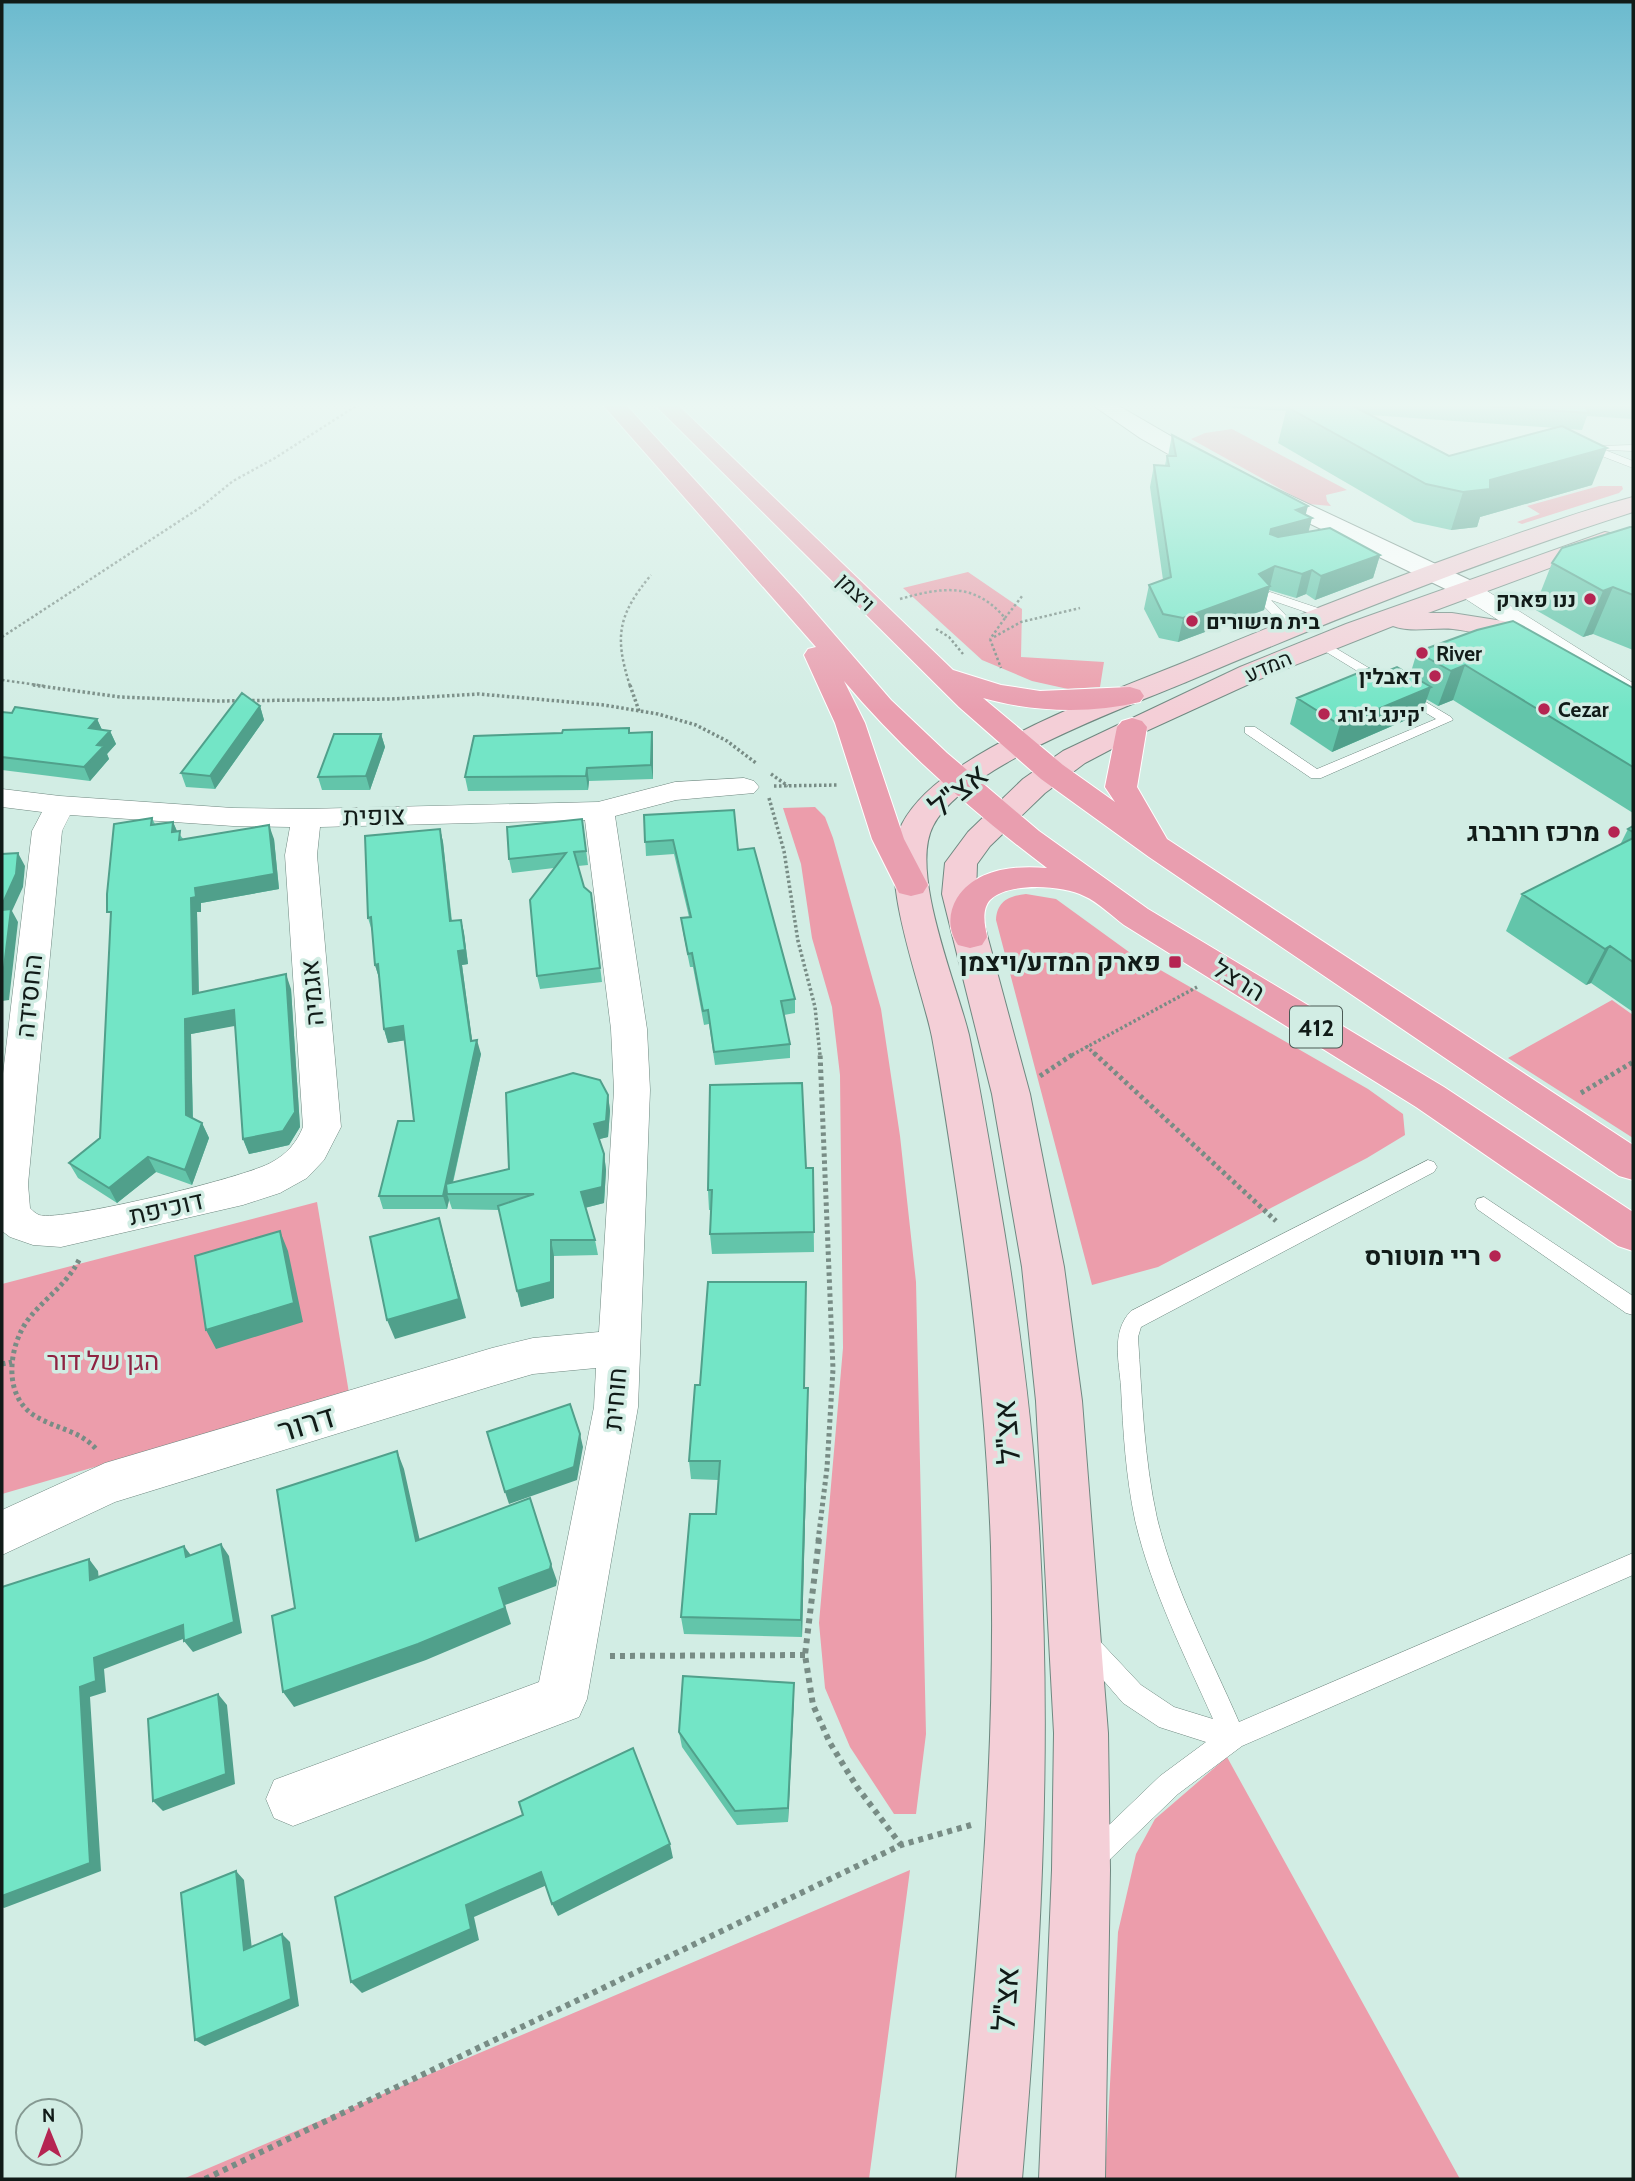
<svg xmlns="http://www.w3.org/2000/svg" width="1635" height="2181" viewBox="0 0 1635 2181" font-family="Cabin,Heebo,sans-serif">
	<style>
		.green { fill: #ec9dab }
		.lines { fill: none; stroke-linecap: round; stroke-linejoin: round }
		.service-casing { stroke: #6f8880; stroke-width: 1 }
		.minor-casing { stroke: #6f8880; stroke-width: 1 }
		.tertiary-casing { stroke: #6f8880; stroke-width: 2 }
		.secondary-casing { stroke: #6f8880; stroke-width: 2 }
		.primary-casing { stroke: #fff; stroke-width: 2 }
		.path-far3 { stroke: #788c85; stroke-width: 2.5; stroke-dasharray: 2.5 2.5; stroke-linecap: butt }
		.path-far2 { stroke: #788c85; stroke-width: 3.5; stroke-dasharray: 2.5 2.5; stroke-linecap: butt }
		.path-far1 { stroke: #788c85; stroke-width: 5; stroke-dasharray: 3.5 3.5; stroke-linecap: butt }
		.path { stroke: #788c85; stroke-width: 6; stroke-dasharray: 5 5; stroke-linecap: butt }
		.service { fill: #fff; fill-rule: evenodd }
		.minor { fill: #fff; fill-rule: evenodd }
		.tertiary { fill: #fff; fill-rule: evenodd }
		.secondary { fill: #f4cfd7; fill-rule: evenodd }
		.primary { fill: #e99eaf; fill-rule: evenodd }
		.wall { fill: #63c5aa; fill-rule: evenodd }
		.shaded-wall { fill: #50a08b }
		.building { fill: #73e5c6; stroke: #50a08b; stroke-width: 2 }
		.poi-dot { fill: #b52552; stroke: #d2ede4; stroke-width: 2.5 }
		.labels { text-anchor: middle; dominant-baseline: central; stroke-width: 7; stroke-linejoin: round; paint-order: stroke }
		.far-street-label { font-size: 21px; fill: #111b18; stroke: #d2ede4 }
		.far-poi-label { font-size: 21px; font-weight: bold; fill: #111b18; stroke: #d2ede4; text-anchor: start }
		.shield { fill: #d2ede4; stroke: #4b5a55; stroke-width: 2 }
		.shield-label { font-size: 24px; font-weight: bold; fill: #111b18 }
		.street-label { font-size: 26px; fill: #111b18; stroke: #d2ede4 }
		.poi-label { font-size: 26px; font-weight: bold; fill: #111b18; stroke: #d2ede4; text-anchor: end }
		.park-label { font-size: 26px; fill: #8f2342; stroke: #d2ede4 }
		.near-street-label { font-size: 32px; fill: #111b18; stroke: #d2ede4 }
	</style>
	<rect width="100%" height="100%" fill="#d2ede4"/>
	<path class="green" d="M1232 429 1347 490 1326 495 1327 501 1331 506 1308 504 1191 439 1205 433Z
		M1599 486H1622L1623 489 1619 493 1522 524 1517 522 1540 514 1527 506Z
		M968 572 1022 609 1021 657 1104 662 1100 687 1068 689 1032 681 982 660 903 588Z
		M815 807 825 817 833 838 881 1009 900 1136 916 1282 926 1734 916 1814H894L850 1747 825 1688 819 1623 843 1348 840 1075 832 1007 812 938 801 864 783 808Z
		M1026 894 1056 899 1129 952 1368 1089 1403 1114 1405 1135 1367 1158 1158 1267 1092 1285 996 920C997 901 1009 896 1026 894Z
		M1612 1000 1633 1015V1138L1508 1058Z
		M317 1202 349 1393 2 1494V1284Z
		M1227 1757 1460 2179H1105L1118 1932 1136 1854 1155 1819Z
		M910 1870 869 2179H183Z"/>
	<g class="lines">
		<g class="service-casing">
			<path id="service" d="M1585 443 1594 446 1633 445V451L1605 450 1633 461V468L1581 448V444Z
				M1270 592 1327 611 1329 614 1323 618 1271 600 1298 628 1296 631H1288L1256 598Z
				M1322 640 1451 717 1453 720 1321 778H1311L1245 733V727H1255L1317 769 1436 719 1318 647V641Z
				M1428 1160 1434 1162 1437 1167 1434 1172 1141 1327 1138 1337C1142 1397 1144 1459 1157 1518 1174 1589 1210 1655 1239 1722L1633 1553V1575L1242 1746 1178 1794 1103 1866 1094 1870 1085 1866 1081 1857 1085 1848 1160 1776 1206 1742 1159 1727 1123 1703 1079 1652 1075 1644 1079 1636 1087 1632 1095 1636 1141 1685 1174 1707 1213 1719C1184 1654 1151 1589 1135 1520 1126 1477 1123 1432 1121 1387 1119 1362 1111 1331 1131 1311Z
				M1484 1197 1633 1296V1315L1626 1313 1477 1209 1475 1204 1477 1199Z"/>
		</g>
		<g class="minor-casing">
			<path id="minor" d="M1467 582 1476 584 1633 683V703L1623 701 1458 594 1455 589 1458 584Z
				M744 778 754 781 759 787 754 793 676 800 615 816 647 1029 650 1090 638 1407 587 1699 579 1717 293 1826 274 1818 266 1799 274 1780 539 1682 594 1407 596 1368 533 1374 492 1386 115 1502 2 1555V1510L105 1463 492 1348 533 1338 599 1332 614 1090 611 1029 585 820 320 827 317 855 341 1127 324 1160 307 1178 280 1193 243 1205 61 1247 33 1245 10 1237 2 1231V1082L32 831 42 812 2 807V789L60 796 233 808 306 809 598 802 675 782ZM70 815 233 826 290 827 285 855 303 1127C297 1142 287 1154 272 1162 248 1177 62 1222 39 1215 35 1213 33 1211 30 1208L28 1184 62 831Z"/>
		</g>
		<g class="tertiary-casing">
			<path id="tertiary" d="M1094 406H1119L1200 453 1476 583 1480 589 1476 595 1467 597 1458 595 1184 463 1140 438Z"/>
		</g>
		<g class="secondary-casing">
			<path id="secondary" d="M1633 497V512C1483 560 1337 618 1191 680 1127 707 964 765 933 826 909 872 957 985 969 1035 980 1087 989 1141 998 1194 1018 1310 1034 1428 1040 1546 1052 1757 1040 1969 1022 2179H956C977 1969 997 1759 991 1547 987 1430 975 1314 958 1199 950 1145 942 1090 932 1037 921 983 876 873 902 824 915 799 940 779 964 764 1037 717 1122 688 1202 655 1293 617 1385 581 1477 548 1529 530 1580 511 1633 497Z
				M1605 532 1614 534 1617 539 1614 544 1428 613H1452L1509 622 1513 628 1509 634C1491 638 1472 631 1453 629 1434 627 1411 633 1393 626L1260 679 1142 733 1085 763 1045 793 990 846 977 864 976 894 1030 1094 1064 1267 1082 1401 1108 1733 1110 1870 1105 2179H1039L1052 1870 1054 1733 1036 1401 1022 1267 992 1094 942 894 945 863 968 832 1023 779 1063 751 1240 667 1346 624Z"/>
		</g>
		<g class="primary-casing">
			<path id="primary" d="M604 406H627L801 596 891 700 947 753 1039 831 1148 909 1444 1087 1633 1212V1251L1618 1246 1416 1107 1124 925C1112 916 1098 902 1084 896 1063 885 1007 882 990 900 981 910 985 926 987 937L982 945 970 948 958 945C948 930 948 913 957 898 976 869 1014 865 1047 868 974 813 903 751 844 681L865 723 904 839 928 885 923 893 911 896 899 893 872 839 835 723 804 655 808 649 816 647Z
				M656 406H679L953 670 1001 685 1040 691 1130 687 1140 690 1144 696 1140 702C1090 714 1032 712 983 698L1063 765 1115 802 1105 787 1117 727 1122 721 1132 718 1142 721 1147 727 1137 787 1167 839 1633 1145V1180L1619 1176 1149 857 1041 779 959 707Z"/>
		</g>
		<path class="path-far3" d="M900 599C942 587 975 582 1005 618L990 639
			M1005 618 1023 595
			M936 629 949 637 963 654
			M2 637 201 507 233 481 275 458 356 406
			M994 637 1021 622 1080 608
			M990 639 1001 668
			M2 680 45 686
			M630 686C614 636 618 615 651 575"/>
		<path class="path-far2" d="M33 685 120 697 218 701 392 699 479 694 604 705 658 714 696 725 727 741 756 763
			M630 685 639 711
			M771 774 788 786
			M774 786 839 785
			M769 798 784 851 798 941 815 1007 820 1055
			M1086 1046 1096 1055
			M1072 1055 1197 987"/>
		<path class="path-far1" d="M1094 1053 1276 1221
			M1040 1076 1075 1053
			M1581 1093 1633 1062
			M79 1260C65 1287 44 1298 27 1321 9 1347 3 1393 32 1414 54 1429 79 1429 97 1450
			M2 1364 12 1362
			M818 1541 827 1468 833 1369 820 1053"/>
		<path class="path" d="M819 1539 805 1655 813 1705 830 1743 857 1787 901 1845
			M610 1656 805 1655
			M205 2179 901 1845 971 1825"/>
		<use href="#service" class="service"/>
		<use href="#minor" class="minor"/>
		<use href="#tertiary" class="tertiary"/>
		<use href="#secondary" class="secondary"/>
		<use href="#primary" class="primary"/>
	</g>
	<path class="wall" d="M1205 406H1633V419L1587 416 1582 430 1567 429 1592 485 1480 517 1477 527 1451 530 1414 522 1278 443 1286 411ZM1370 415 1556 428 1449 456Z
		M1172 435 1305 515 1309 532 1380 555 1373 578 1315 600 1306 594 1296 598 1269 590 1264 610 1178 642 1159 638 1144 609 1149 585 1163 580 1150 487 1154 465H1165L1167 456H1168Z
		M1633 527V650L1593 634 1583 637 1534 609 1552 563Z
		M1417 652 1633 688V813L1453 700 1438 706 1426 699 1422 713 1332 752 1290 724 1297 698 1380 674 1410 675Z
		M260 706 264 720 215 789 186 787 181 773Z
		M2 712 97 719 102 730 110 731 116 744 107 754 109 759 90 781 2 770Z
		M652 732 653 745V779L589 781 588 790 468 791 465 777 629 733Z
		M381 734 385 747 370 790H322L318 777Z
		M644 815 738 850 795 999V1013L784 1015 790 1044V1058L715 1065 709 1024 704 1025 693 967H690L683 932 681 918 689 917 674 854 646 856Z
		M152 818 155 824 173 822 177 831 184 840 274 839 279 889 201 903V912H197L199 992 291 989 300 1127 289 1145 249 1154 243 1139 235 1025 191 1034 193 1119 202 1123 209 1138 192 1185 156 1172 117 1203 78 1178 69 1163 100 1138Z
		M582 819 588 865 578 866 584 887 591 893 602 982 540 989 537 976 554 868 512 873 509 859Z
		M1633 826V1012L1591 983 1586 985 1506 931 1522 894 1620 845 1628 829Z
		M440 829 443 842 452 921 461 920 464 933 468 964 462 965 472 1041 481 1054 453 1183 509 1169 608 1095 610 1111 608 1137 599 1139 604 1154 606 1170 604 1203 585 1208 595 1240 598 1255 554 1256V1298L521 1307 499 1210 452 1209 449 1200 447 1209H383L379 1196 414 1121 405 1040 388 1043 384 1029 380 978H379L375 965 372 931 368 918Z
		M806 1168H813L814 1252 712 1254 710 1234 711 1210H709L708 1190Z
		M805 1388 808 1407 802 1637 684 1634 681 1617 716 1514 718 1480 691 1479 689 1461Z
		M794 1698 788 1822 737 1825 682 1747 679 1732Z"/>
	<path class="shaded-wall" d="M1607 448 1592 485 1480 517 1477 527 1451 530 1463 492 1490 480Z
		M1308 506 1304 521 1312 518 1306 542 1265 553 1271 529 1296 510Z
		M1380 555 1373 578 1315 600 1321 576Z
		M1275 566 1264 610 1178 642 1183 618 1259 574Z
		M1312 570 1306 594 1296 598 1302 574Z
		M1613 587 1593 634 1583 637 1603 591Z
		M1465 665 1453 700 1438 706 1451 671Z
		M1431 687 1422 713 1332 752 1340 725Z
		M260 706 264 720 215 789 210 776Z
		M97 719 103 732 89 728Z
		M110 731 116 744 107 754 109 759 90 781 84 767 97 745Z
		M652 732 653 745V779L651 765Z
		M381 734 385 747 370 790 366 776Z
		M587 768 589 781 588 790 586 776Z
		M173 822 179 836 172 832Z
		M269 825 274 839 279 889 201 903V912H197L199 1009 193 994 191 898 195 888Z
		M440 829 443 842 453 935 450 921Z
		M18 853 25 866 23 887 12 911 18 922 9 1000 2 1001V905Z
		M461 920 464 933 468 964 462 965 474 1054 477 1040 481 1054 450 1194H447L449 1200 447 1209 443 1196 471 1041 458 951Z
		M1610 946 1591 983 1586 985 1605 949Z
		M378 964 383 978H379L375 965Z
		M286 974 291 989 300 1127 289 1145 249 1154 243 1139Z
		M234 1010 240 1025 191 1034 193 1130 186 1115 185 1019Z
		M403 1026 407 1040 388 1043 384 1029Z
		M608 1095 610 1111 608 1137 596 1140 594 1124Z
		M202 1123 209 1138 192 1185 185 1170Z
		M604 1154 606 1170 604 1203 584 1208 581 1192Z
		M148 1157 156 1172 117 1203 109 1188Z
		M439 1218 466 1318 395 1339 387 1320Z
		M280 1231 288 1251 303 1322 216 1349 206 1330Z
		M551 1240 554 1256V1298L521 1307 517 1291Z
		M808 1388V1407L802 1637 801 1620Z
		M580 1434 583 1447 577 1480 509 1504 505 1492Z
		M397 1451 404 1469 424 1559 416 1541Z
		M221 1544 229 1556 242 1633 193 1652 184 1641Z
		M184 1546 193 1558 186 1557Z
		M89 1559 98 1571 100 1591 90 1580Z
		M551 1564 557 1581 556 1586 505 1605 511 1624 426 1660 294 1707 283 1692Z
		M183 1625 191 1636 104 1669 106 1692 90 1697 101 1871 4 1908 2 1907V1896L80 1687 94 1658Z
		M794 1683V1698L788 1822V1808Z
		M218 1694 227 1705 235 1784 163 1811 153 1801Z
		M670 1844 673 1858 558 1916 552 1904Z
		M236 1871 244 1880 253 1958 244 1950Z
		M541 1872 547 1885 474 1917 479 1940 362 1993 351 1982 466 1905Z
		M282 1934 290 1942 299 2006 205 2046 195 2040Z"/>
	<path class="building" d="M1292 406H1353L1449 456 1562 426 1607 448 1490 480V489L1463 492 1426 484 1287 407Z
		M1485 406H1585L1589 413Z
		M1172 435 1308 506 1296 510 1312 518 1271 529 1270 534 1278 537 1330 528 1380 555 1321 576 1312 570 1302 574 1275 566 1259 574 1270 586 1183 618 1163 614 1149 585 1171 577 1154 465 1169 466 1167 456H1176Z
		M1630 527H1633V595L1613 587 1603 591 1552 563 1562 548Z
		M1513 621 1633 688V767L1465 665 1451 671 1417 652 1477 630Z
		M1397 667 1431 687 1340 725 1297 698 1370 668 1380 674Z
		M242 693 260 706 210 776 181 773Z
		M15 707 97 719 89 728 110 731 97 745 104 746 84 767 2 757V712L12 713Z
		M629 728V733L652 732 651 765 587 768 586 776 465 777 474 736 562 733 563 730Z
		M334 734H381L366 776 318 777Z
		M734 810 738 850 754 848 795 999 781 1001 790 1044 714 1052 708 1010 703 1011 692 953 688 954 681 918 691 917 673 840 645 842 644 815Z
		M152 818 151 825 173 822 172 832 180 831 179 840 269 825 274 874 195 888 196 897 191 898 193 994 286 974 295 1112 283 1131 243 1139 234 1010 185 1019 186 1115 202 1123 185 1170 148 1157 109 1188 69 1163 100 1138 111 912H107V894L114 824Z
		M582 819 586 851 574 852 584 887 591 893 600 968 537 976 530 900 566 853 509 859 507 827Z
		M1633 826V832L1628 829Z
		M440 829 450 921 461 920 465 950 458 951 471 1041 477 1040 443 1196H379L398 1121H414L403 1026 384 1029 378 964 375 965 371 917 368 918 365 836Z
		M1633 838V962L1610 946 1605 949 1522 894Z
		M18 853 16 874 2 905V854Z
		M11 909 2 984V910Z
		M573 1073 600 1080 608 1095 606 1121 594 1124 604 1154 602 1187 581 1192 595 1240H551V1282L517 1291 498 1206 534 1194H447L446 1184 509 1169 506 1093Z
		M802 1083 806 1168H813L814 1232 710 1234 712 1190H708L710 1085Z
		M439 1218 459 1299 387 1320 370 1237Z
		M280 1231 294 1303 206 1330 195 1256Z
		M708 1282H806L804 1388H808L801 1620 681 1617 690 1514H716L720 1461H689L695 1385H700Z
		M570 1404 580 1434 574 1467 505 1492 487 1432Z
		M397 1451 416 1541 530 1498 551 1564 550 1569 499 1588 505 1608 418 1644 283 1692 272 1616 295 1608 277 1490Z
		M221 1544 234 1622 184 1641 183 1625 94 1658 96 1681 80 1687 90 1863 2 1896V1587L89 1559 90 1580 184 1546 186 1557Z
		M683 1676 794 1683 788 1808 735 1811 679 1732Z
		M218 1694 226 1774 153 1801 148 1719Z
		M633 1748 670 1844 552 1904 541 1872 466 1905 471 1929 351 1982 335 1897 523 1815 519 1802Z
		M236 1871 244 1950 282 1934 291 1999 195 2040 181 1893Z"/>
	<linearGradient id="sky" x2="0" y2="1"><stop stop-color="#6bbace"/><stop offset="0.57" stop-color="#ebf7f3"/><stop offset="1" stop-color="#ebf7f3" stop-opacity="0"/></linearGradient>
	<rect width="1635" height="711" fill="url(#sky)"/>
	<g class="poi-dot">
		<circle cx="1590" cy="599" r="7"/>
		<circle cx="1192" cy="621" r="7"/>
		<circle cx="1422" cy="653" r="7"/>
		<circle cx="1435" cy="676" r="7"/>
		<circle cx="1544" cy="709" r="7"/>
		<circle cx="1324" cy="714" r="7"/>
		<circle cx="1614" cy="832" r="7"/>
		<rect x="1168" y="955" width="14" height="14" rx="3.5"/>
		<circle cx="1495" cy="1256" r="7"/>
	</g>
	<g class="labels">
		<g class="far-street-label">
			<text transform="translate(856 592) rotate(44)">ויצמן</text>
			<text transform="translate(1268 666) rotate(-23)">המדע</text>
		</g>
		<g class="far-poi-label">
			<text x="1576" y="599" text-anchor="end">ננו פארק</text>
			<text x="1206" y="621">בית מישורים</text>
			<text x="1436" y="653">River</text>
			<text x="1421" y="676" text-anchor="end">דאבלין</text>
			<text x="1558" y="709">Cezar</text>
			<text x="1338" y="714">קינג ג'ורג'</text>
		</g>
		<rect class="shield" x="1290" y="1006.5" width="52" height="41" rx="5"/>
		<g class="shield-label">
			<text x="1316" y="1027">412</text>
		</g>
		<g class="street-label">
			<text transform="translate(374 816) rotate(-1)">צופית</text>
			<text transform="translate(1239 980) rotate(31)">הרצל</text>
			<text transform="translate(312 993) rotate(-95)">אגמיה</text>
			<text transform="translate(29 996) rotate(-84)">החסידה</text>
			<text transform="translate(166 1208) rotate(-13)">דוכיפת</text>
			<text transform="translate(615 1399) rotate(-85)">חוחית</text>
		</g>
		<g class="poi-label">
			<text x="1600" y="832">מרכז רורברג</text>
			<text x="1161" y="962">פארק המדע/ויצמן</text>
			<text x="1481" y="1256">ריי מוטורס</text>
		</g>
		<g class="park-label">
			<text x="103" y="1361">הגן של דור</text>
		</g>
		<g class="near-street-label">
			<text transform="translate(958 790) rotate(-39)">אצ"ל</text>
			<text transform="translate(306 1423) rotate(-17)">דרור</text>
			<text transform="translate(1006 1432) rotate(-95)">אצ"ל</text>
			<text transform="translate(1005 1999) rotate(-86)">אצ"ל</text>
		</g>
	</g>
	<rect width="1635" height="2181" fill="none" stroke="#111b18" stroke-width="7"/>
	<g transform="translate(49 2132) rotate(359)"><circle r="33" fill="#d2ede4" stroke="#859992" stroke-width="2"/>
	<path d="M0-5L12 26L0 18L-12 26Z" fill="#b52552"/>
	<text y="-10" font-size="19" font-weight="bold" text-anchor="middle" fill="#111b18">N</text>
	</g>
</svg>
